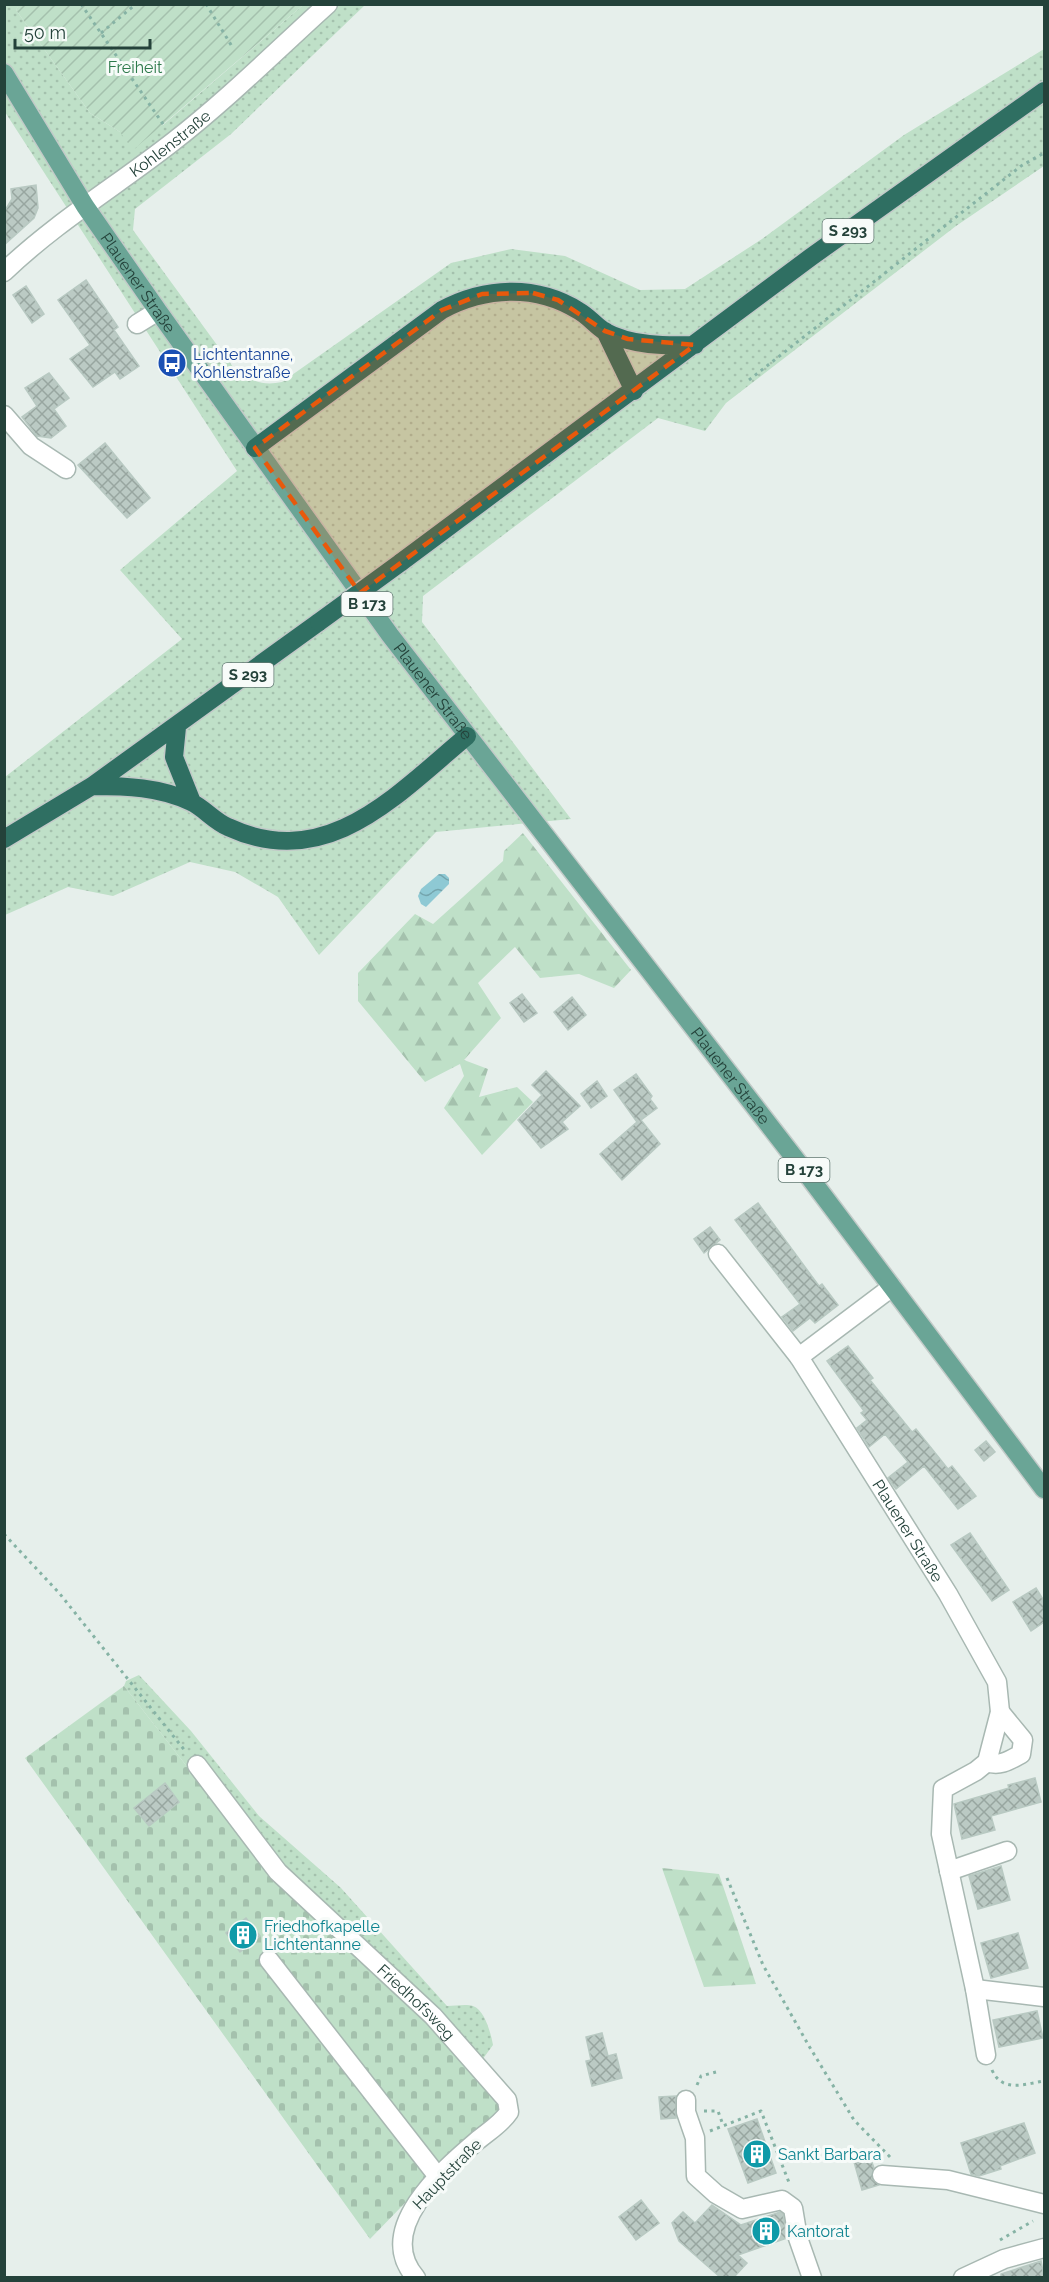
<svg xmlns="http://www.w3.org/2000/svg" width="1049" height="2282" viewBox="0 0 1049 2282" font-family="Raleway,sans-serif">
	<style>
		.grass { fill: url(#grass-dots) }
		.forest { fill: url(#forest-firs) }
		.cemetery { fill: url(#cemetery-stones) }
		.garden { fill: url(#garden-furrows) }
		.water { fill: url(#water-waves) }
		.building { fill: url(#building-cross-hatch); stroke: #b8c9c2; stroke-width: 1.5 }
		.lines { fill: none; stroke-linecap: round; stroke-linejoin: round }
		.minor-casing { stroke: #a8b8b2; stroke-width: 21 }
		.major-casing { stroke: #c2cac8; stroke-width: 21 }
		.highway-casing { stroke: #c2cac8; stroke-width: 21 }
		.path { stroke: #86b3a5; stroke-width: 3; stroke-dasharray: 3 4.5; stroke-linecap: butt }
		.minor { stroke: #fff; stroke-width: 18 }
		.major { stroke: #6aa596; stroke-width: 18 }
		.highway { stroke: #2f6f62; stroke-width: 18 }
		.highway-bridge-casing { stroke: #c2cac8; stroke-width: 21; stroke-linecap: butt }
		.highway-bridge { stroke: #2f6f62; stroke-width: 18 }
		.marked { fill: #e8590c; fill-opacity: 0.2; stroke: #e8590c; stroke-width: 4.5; stroke-dasharray: 12 8; stroke-linejoin: round }
		.labels { text-anchor: middle; dominant-baseline: central; stroke-width: 6; stroke-linejoin: round; paint-order: stroke }
		.shield { fill: #f7fbf9; stroke: #637a73; stroke-width: 1.5 }
		.shield-label { font-size: 15px; font-weight: bold; fill: #24423a }
		.park-label { font-size: 16px; fill: #2d7a4b; stroke: #f7fbf9 }
		.street-label { font-size: 16px; fill: #24423a; stroke: #f7fbf9 }
		.transit-label { font-size: 16px; fill: #164399; stroke: #f7fbf9; text-anchor: start }
		.culture-label { font-size: 16px; fill: #0d838f; stroke: #f7fbf9; text-anchor: start }
	</style>
	<defs>
		<pattern id="grass-dots" width="8" height="8" patternUnits="userSpaceOnUse" patternTransform="scale(1.5)"><rect width="8" height="8" fill="#bfe0c8"/><path d="M2 2h.1M6 6h.1" fill="none" stroke="#a4c1ad" stroke-width="1.8" stroke-linecap="round"/></pattern>
		<pattern id="forest-firs" width="22" height="20" patternUnits="userSpaceOnUse" patternTransform="scale(1.5)"><rect width="22" height="20" fill="#bfe0c8"/><path d="M5 1l3.5 6h-7zM16 11l3.5 6h-7z" fill="#a4c1ad"/></pattern>
		<pattern id="cemetery-stones" width="16" height="16" patternUnits="userSpaceOnUse" patternTransform="scale(1.5)"><rect width="16" height="16" fill="#bfe0c8"/><path d="M2 7V4a2 2 0 0 1 4 0v3zM10 15v-3a2 2 0 0 1 4 0v3z" fill="#a4c1ad"/></pattern>
		<pattern id="garden-furrows" width="10" height="10" patternUnits="userSpaceOnUse" patternTransform="scale(1.5)"><rect width="10" height="10" fill="#bfe0c8"/><path d="M-1 1l2-2M0 10L10 0M9 11l2-2" fill="none" stroke="#a4c1ad"/></pattern>
		<pattern id="water-waves" width="16" height="10" patternUnits="userSpaceOnUse" patternTransform="scale(1.5)"><rect width="16" height="10" fill="#8ec9d4"/><path d="M0 5q4-4 8 0t8 0" fill="none" stroke="#74a5ad"/></pattern>
		<pattern id="building-cross-hatch" width="8" height="8" patternUnits="userSpaceOnUse" patternTransform="scale(1.5)"><rect width="8" height="8" fill="#bbcac4"/><path d="M0 0l8 8M0 8l8-8" fill="none" stroke="#98a6a0"/></pattern>
	</defs>
	<rect width="100%" height="100%" fill="#e6efeb"/>
	<path class="grass" d="M5 5H19L16 10 90 113 120 132 163 125 303 5H365L231 134 135 209 133 230 236 371C252 381 263 386 282 382L451 263 511 249 565 256 640 290 685 289 762 239 904 135 1044 49V166L956 226 726 403 705 431 658 418 423 596 422 622 571 819 436 832 319 955 278 897 235 872 190 862 113 896 68 887 5 915V777L182 639 120 570 237 471 5 112Z
		M139 1675 191 1731 259 1816 341 1888 447 2006C455 2006 466 2004 473 2006 485 2010 491 2034 493 2045L474 2071 278 1883 124 1686 126 1681Z"/>
	<path class="forest" d="M523 833 631 970 614 988 579 974 540 978 515 947 478 983 501 1018 464 1060 488 1069 479 1097 517 1087 533 1102 482 1155 444 1108 464 1076 460 1064 425 1082 358 1001V973L415 914 433 924 503 861 504 851Z
		M662 1868 719 1874 756 1984 704 1987Z"/>
	<path class="cemetery" d="M124 1686 278 1883 428 2019 502 2110 436 2171 370 2239 25 1758Z"/>
	<path class="garden" d="M19 4H303V5L133 150 120 132 90 113 16 10Z"/>
	<path class="water" d="M439 874H445L449 878V884L426 907 421 904 418 896 421 889Z"/>
	<path class="building" d="M36 185 38 208 34 218 4 245V212L12 199 11 189Z
		M86 280 118 327 114 330 139 366 120 379 115 372 93 387 70 359 90 345 58 300Z
		M26 286 44 314 32 323 13 295Z
		M49 373 69 398 54 409 66 426 51 438 37 436 22 417 37 406 25 388Z
		M105 443 150 498 127 518 78 465Z
		M522 994 537 1013 524 1022 510 1003Z
		M572 997 586 1015 568 1030 554 1012Z
		M546 1071 580 1106 562 1122 568 1129 541 1148 518 1120 542 1095 532 1085Z
		M636 1074 652 1096 650 1099 657 1108 641 1120 660 1144 622 1180 600 1154 637 1122 614 1090Z
		M597 1081 607 1096 591 1108 581 1094Z
		M758 1203 819 1286 822 1284 838 1305 815 1323 810 1318 793 1331 782 1317 800 1304 735 1220Z
		M710 1227 720 1240 704 1253 694 1239Z
		M848 1346 873 1378 870 1380 912 1432 916 1429 948 1469 952 1466 976 1496 958 1509 924 1466 896 1489 893 1485 888 1478 908 1462 885 1434 869 1447 857 1428 867 1420 861 1413 864 1411 827 1361Z
		M986 1441 995 1452 984 1461 975 1450Z
		M970 1533 1009 1590 992 1601 951 1545Z
		M1036 1588 1044 1601V1622L1031 1631 1013 1602Z
		M1035 1778 1041 1802 991 1816 995 1830 962 1839 954 1804 1009 1788 1008 1785Z
		M165 1783 179 1802 149 1826 134 1808Z
		M1001 1866 1010 1900 978 1909 969 1876Z
		M246 1918 260 1936 240 1952 226 1933Z
		M1018 1933 1028 1968 991 1978 981 1943Z
		M1037 2011 1043 2038 999 2047 993 2020Z
		M602 2033 608 2056 616 2054 622 2078 592 2086 586 2061 591 2060 586 2037Z
		M676 2096V2118L661 2119 659 2097Z
		M757 2119 776 2173 748 2183 728 2129Z
		M1024 2123 1035 2153 1000 2166 1001 2169 979 2176 971 2174 961 2143Z
		M870 2157 874 2168 872 2179 879 2185 862 2190 854 2162Z
		M641 2200 659 2223 636 2240 619 2217Z
		M712 2205 741 2225 780 2212 783 2214 787 2238 738 2255 747 2263 734 2277H720L679 2241 672 2223 683 2212 695 2223Z
		M1041 2261 1044 2277H1001V2274Z"/>
	<g class="lines">
		<g class="minor-casing">
			<g id="minor">
				<path id="s1" d="M4 272C56 222 118 185 174 141 228 99 277 50 328 4"/>
				<path d="M137 324 158 311"/>
				<path d="M4 415 31 446 66 469"/>
				<path id="s2" d="M718 1254 799 1357 948 1594 997 1682 1000 1712 987 1762 976 1771 943 1789 941 1834 975 1989 986 2055"/>
				<path d="M799 1357 892 1287"/>
				<path d="M987 1762C1000 1767 1010 1760 1021 1754L1023 1740 1000 1712"/>
				<path id="s3" d="M197 1765 278 1872 433 2016 507 2100 509 2112C501 2124 489 2131 478 2140 443 2170 373 2229 416 2278"/>
				<path d="M949 1871 1007 1851"/>
				<path d="M269 1960 439 2178"/>
				<path d="M975 1989 1044 1997"/>
				<path d="M686 2100V2112L695 2138 696 2176 716 2194 742 2209 782 2200 793 2208 798 2238 812 2278"/>
				<path d="M882 2175 948 2180 1044 2204"/>
				<path d="M963 2278 1004 2259 1044 2248"/>
			</g>
		</g>
		<g class="major-casing">
			<g id="major">
				<path id="s4" d="M4 73 85 206 158 311 390 635 810 1178 1044 1489"/>
			</g>
		</g>
		<g class="highway-casing">
			<path id="highway" d="M605 331 634 391
				M255 448 442 310C485 287 536 284 579 311 588 316 595 325 604 331 631 346 666 346 695 345
				M400 563 811 257 1044 91
				M177 727 174 757 192 802
				M92 786C126 786 160 787 191 802 204 808 214 821 228 827 327 873 396 795 467 736
				M4 839 92 786 319 622"/>
		</g>
		<path class="path" d="M81 4 165 127
			M206 4 233 48
			M101 33 136 4
			M749 380 1021 166 1044 153
			M4 1534 60 1594 186 1752
			M727 1878 763 1965 809 2046 854 2120 891 2158
			M992 2070C1002 2093 1025 2084 1044 2081
			M697 2085 701 2076 716 2072
			M704 2111H718L723 2125
			M710 2131 761 2111 790 2185
			M1000 2240 1033 2221"/>
		<use href="#minor" class="minor"/>
		<use href="#major" class="major"/>
		<use href="#highway" class="highway"/>
		<g class="highway-bridge-casing">
			<path id="highway-bridge" d="M319 622 400 563"/>
		</g>
		<use href="#highway-bridge" class="highway-bridge"/>
	</g>
	<path class="marked" d="M533 293 558 300 605 331 628 339 695 345 360 593 255 448 442 310 482 294Z"/>
	<defs>
		<g id="bus-disc" transform="scale(1.5)"><circle r="9.5" fill="#1a4fb4" stroke="#f7fbf9"/><path d="M-5-6H5V4H4V6H2V4H-2V6H-4V4H-5ZM-3.5-4V0h7V-4ZM-3.5 1.2v1.5H-2V1.2ZM2 1.2v1.5H3.5V1.2Z" fill="#fff"/></g>
		<g id="building-disc" transform="scale(1.5)"><circle r="9.5" fill="#0f9aa8" stroke="#f7fbf9"/><path d="M-4-6H4V6H1V3H-1V6H-4ZM-2.5-4.3h1.7v1.8h-1.7ZM.8-4.3h1.7v1.8H.8ZM-2.5-1h1.7V.8h-1.7ZM.8-1h1.7V.8H.8Z" fill="#fff"/></g>
	</defs>
	<g fill-rule="evenodd">
		<use href="#bus-disc" x="172" y="363"/>
		<use href="#building-disc" x="243" y="1935"/>
		<use href="#building-disc" x="757" y="2154"/>
		<use href="#building-disc" x="766" y="2231"/>
	</g>
	<g class="labels">
		<g class="shield">
			<rect x="822.5" y="219" width="51" height="24" rx="4.5"/>
			<rect x="341.5" y="592" width="51" height="24" rx="4.5"/>
			<rect x="222.5" y="663" width="51" height="24" rx="4.5"/>
			<rect x="778.5" y="1158" width="51" height="24" rx="4.5"/>
		</g>
		<g class="shield-label">
			<text x="848" y="231">S 293</text>
			<text x="367" y="604">B 173</text>
			<text x="248" y="675">S 293</text>
			<text x="804" y="1170">B 173</text>
		</g>
		<g class="park-label">
			<text x="135" y="67">Freiheit</text>
		</g>
		<g class="street-label">
			<text stroke="none"><textPath href="#s1" startOffset="210">Kohlenstraße</textPath></text>
			<text stroke="none"><textPath href="#s4" startOffset="249">Plauener Straße</textPath></text>
			<text stroke="none"><textPath href="#s4" startOffset="753">Plauener Straße</textPath></text>
			<text stroke="none"><textPath href="#s4" startOffset="1239">Plauener Straße</textPath></text>
			<text stroke="none"><textPath href="#s2" startOffset="336">Plauener Straße</textPath></text>
			<text stroke="none"><textPath href="#s3" startOffset="324">Friedhofsweg</textPath></text>
			<text transform="translate(447 2174) rotate(-46)">Hauptstraße</text>
		</g>
		<g class="transit-label">
			<text x="193" y="354">Lichtentanne,<tspan x="193" dy="18">Kohlenstraße</tspan></text>
		</g>
		<g class="culture-label">
			<text x="264" y="1926">Friedhofkapelle<tspan x="264" dy="18">Lichtentanne</tspan></text>
			<text x="778" y="2154">Sankt Barbara</text>
			<text x="787" y="2231">Kantorat</text>
		</g>
	</g>
	<rect width="1049" height="2282" fill="none" stroke="#24423a" stroke-width="12"/>
	<path d="M15 39v9h135v-9" fill="none" stroke="#24423a" stroke-width="3"/>
	<text x="24" y="39" font-size="18" fill="#24423a" stroke="#f7fbf9" stroke-width="4.5" paint-order="stroke">50 m</text>
</svg>
